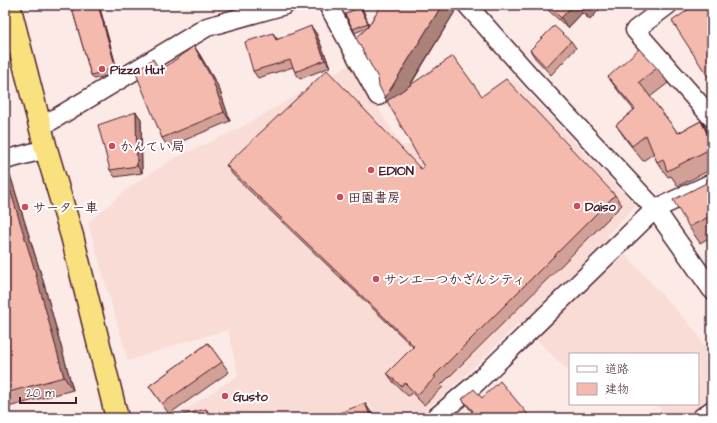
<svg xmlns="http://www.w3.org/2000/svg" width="717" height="423" viewBox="0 0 717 423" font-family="'Architects Daughter','Klee One',sans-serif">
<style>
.built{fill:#fadcd6}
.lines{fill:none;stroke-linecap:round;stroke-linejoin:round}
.minor-casing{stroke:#4a1f2b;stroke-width:21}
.highway-casing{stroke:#4a1f2b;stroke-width:25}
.minor{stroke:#fff;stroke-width:18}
.highway{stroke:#fae180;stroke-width:22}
.wall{fill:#d2a096;stroke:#4a1f2b}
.shaded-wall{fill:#ab827a;stroke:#4a1f2b}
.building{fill:#f4baae;stroke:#4a1f2b}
.poi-dot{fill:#d1495b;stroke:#fff;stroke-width:1.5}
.labels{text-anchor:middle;stroke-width:4;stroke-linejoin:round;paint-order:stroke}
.poi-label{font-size:13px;font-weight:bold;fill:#4a1f2b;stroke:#fff;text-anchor:start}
</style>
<rect width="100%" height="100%" fill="#fceae7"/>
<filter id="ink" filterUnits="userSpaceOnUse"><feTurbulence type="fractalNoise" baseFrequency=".025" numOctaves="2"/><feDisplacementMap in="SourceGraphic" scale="8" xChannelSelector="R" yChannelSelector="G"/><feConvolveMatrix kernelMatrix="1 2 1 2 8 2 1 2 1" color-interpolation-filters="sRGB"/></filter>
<g filter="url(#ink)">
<!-- built -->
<path class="built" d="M351,64L401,145H418L514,79L636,206L607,235L694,329L712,359V400L686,418H668L656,404H698V354H570V373L519,323L455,385L416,418H379L366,400L326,418H173L238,375L228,330L184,342L128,361L88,223L131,186L173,159L238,129Z"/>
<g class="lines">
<defs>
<path id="minor" d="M328,5L378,96
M467,5L531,77L655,209L712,290
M668,5L635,30L712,118
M41,127L207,27L285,5
M5,160L46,149
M435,418L474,385L655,209L712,183
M701,418L712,410"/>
<path id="highway" d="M9,5L46,149L72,236L117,418"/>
</defs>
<!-- minor casing -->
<use href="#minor" class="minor-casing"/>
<!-- highway casing -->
<use href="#highway" class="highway-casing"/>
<!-- minor -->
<use href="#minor" class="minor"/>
<!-- highway -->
<use href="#highway" class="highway"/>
</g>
<!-- wall -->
<path class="wall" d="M71,5H99L117,69L106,76L94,79L91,75Z
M381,5H457V8L410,86L482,96L615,195L622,205L441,385L443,387L424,405L412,393L408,396L394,383L387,373L413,347L233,175L226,165L421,169L424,167L366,28L355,33L353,29L363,10L369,25Z
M545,5H603L590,20L582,13L568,28L549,11Z
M316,33L330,67L300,79L295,72L293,67L258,78L253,71L278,39Z
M571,41L576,48L551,75L535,58L530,50Z
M194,46L200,55L219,88L230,121L168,147L162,138Z
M657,68L668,83L650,97L678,133L701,121L712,137V169L678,186L671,176L668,177L657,162L654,153L643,161L627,141L616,125L634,110L619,92L608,77Z
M136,112L141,119L142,173L115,177L110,170Z
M5,169L11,178L44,284L73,390L8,407L5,403Z
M712,180V236L700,243L689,227Z
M208,343L229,372L169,414L149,386Z
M482,398L472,412L462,399Z"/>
<!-- shaded-wall -->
<path class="shaded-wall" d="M98,5H99L117,69L115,65Z
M442,5H457V8L394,111L385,98Z
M573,5H577L582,13L568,28L561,18Z
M588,5H603L590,20L583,11Z
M360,7L363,10L370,27Z
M311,26L316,33L330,67L325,60Z
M273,33L278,40H276Z
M194,46L200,55L219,88L230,121L224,112Z
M136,112L141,119L142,173L137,166Z
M701,121L712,137V144Z
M5,169L11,178L44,284L73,390L64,377L5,173Z
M365,403L371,412L374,418H371Z
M206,409L213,418H209Z"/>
<!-- building -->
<path class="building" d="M71,5H98L115,65L103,72L91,75Z
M381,5H442L385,98L379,86L378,78L356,38L368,27Z
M547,5H573L561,18Z
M577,5H588L583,11Z
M695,5H712V83L672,21Z
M360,7L368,23L353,29L345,14Z
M311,26L325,60L295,72L290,60L253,71L245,42L273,33L276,40Z
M554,26L571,41L546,67L530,50Z
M194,46L212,79L224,112L162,138L135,71L153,59L160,71Z
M639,49L657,68L639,82L678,133L701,121L712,144V148L667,171L663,159L657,162L646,135L632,146L616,125L635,109L608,77Z
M453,56L482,96L506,79L615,195L434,376L436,377L417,395L405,383L401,386L387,373L414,346L226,165L327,70L421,169L424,167L387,101Z
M136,112L137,166L110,170L98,125Z
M5,173L35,271L64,377L5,393Z
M712,180V215L689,227L673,200Z
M208,343L222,362L162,404L149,386Z
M500,381L531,418H466L473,411L462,399L474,389L482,398Z
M365,403L371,418H325L329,416V417Z
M206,409L209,418H171Z
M322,415L324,418H317Z
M73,416V418H61Z"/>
</g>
<!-- markers -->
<g class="poi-dot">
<circle cx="102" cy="69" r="4"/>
<circle cx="112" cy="146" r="4"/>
<circle cx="371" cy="170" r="4"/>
<circle cx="340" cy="197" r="4"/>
<circle cx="577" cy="206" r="4"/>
<circle cx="25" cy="207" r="4"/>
<circle cx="376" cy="279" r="4"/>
<circle cx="225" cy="396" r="4"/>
</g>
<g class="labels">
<!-- poi labels -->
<g class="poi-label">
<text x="110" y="74">Pizza Hut</text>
<text x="120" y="151">かんてい局</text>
<text x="379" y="175">EDION</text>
<text x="348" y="202">田園書房</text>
<text x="585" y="211">Daiso</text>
<text x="33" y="212">サーター車</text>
<text x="384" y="284">サンエーつかざんシティ</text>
<text x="233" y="401">Gusto</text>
</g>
</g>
<!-- margin -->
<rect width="717" height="423" fill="none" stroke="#fff" stroke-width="20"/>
<rect x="10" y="10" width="697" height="403" fill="none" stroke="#4a1f2b" stroke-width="1.5" filter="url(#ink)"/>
<!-- legend -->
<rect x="569" y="353" width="130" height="52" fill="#ffffff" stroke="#b7a5aa"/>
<rect x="577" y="366" width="20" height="6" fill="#ffffff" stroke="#b7a5aa"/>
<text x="605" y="373" font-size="12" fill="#4a1f2b">道路</text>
<rect x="577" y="383" width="20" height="12" fill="#f4baae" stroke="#b7a5aa"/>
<text x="605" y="393" font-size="12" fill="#4a1f2b">建物</text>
<!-- scale -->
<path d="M20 397v6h56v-6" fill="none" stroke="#4a1f2b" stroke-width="2"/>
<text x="26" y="397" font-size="12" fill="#4a1f2b" stroke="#ffffff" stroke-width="3" paint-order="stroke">20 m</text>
</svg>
